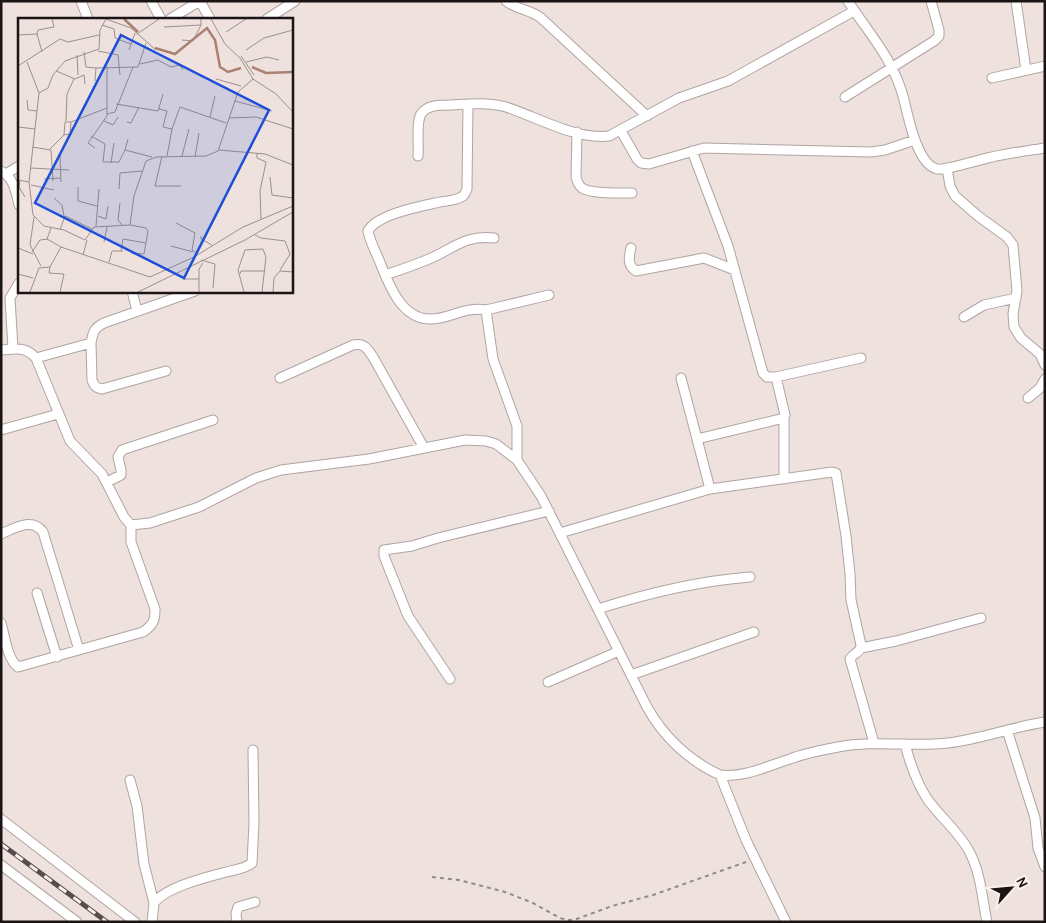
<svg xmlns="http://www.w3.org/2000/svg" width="1046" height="923" viewBox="0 0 1046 923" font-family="Karla,sans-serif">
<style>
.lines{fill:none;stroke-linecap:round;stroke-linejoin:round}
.street-casing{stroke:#b0a4a0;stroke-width:11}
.path{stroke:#938986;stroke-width:2;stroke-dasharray:4 4;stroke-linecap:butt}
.street{stroke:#fff;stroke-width:9}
.rail-casing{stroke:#564e4d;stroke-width:5}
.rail{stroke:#fdf0eb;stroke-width:3;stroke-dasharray:9;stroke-linecap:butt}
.inset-river{fill:none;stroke:#aa8072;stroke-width:2.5}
.inset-road{fill:none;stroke:#9a908d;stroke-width:1}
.view{fill:#1d4ed8;fill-opacity:0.15;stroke:#1d4ed8;stroke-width:2.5}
.inset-edge{fill:none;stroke:#1a1514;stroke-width:2.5}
</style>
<rect width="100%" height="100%" fill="#efe2de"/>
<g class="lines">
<defs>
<path id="street" d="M81,1L88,19
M151,1L161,19
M200,1L210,19
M506,1C517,10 530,9 541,18L647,116
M848,1C869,34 892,57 903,96C908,114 916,164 937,169C945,171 981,159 992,157C1009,153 1027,151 1045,148
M1016,1L1026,70
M170,19L200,1
M267,19L295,1
M992,78L1045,66
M845,97L934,41L939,36V30L931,1
M468,104L467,189C466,192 465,194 463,196C458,200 447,201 440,202C422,206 377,214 368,231C370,241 375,251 379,260C388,282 400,318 429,319C449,320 463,306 486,310
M621,131L637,159L641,163L649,164L704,148L871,152L885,150L915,140
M577,132L576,177C577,181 578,185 582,188C591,194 620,193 632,193
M692,151L728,246L763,373L767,377H776L861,358
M418,156C419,146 416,122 421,114C427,105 439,105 449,105C467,104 488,102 506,107C537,117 576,140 609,136L679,98L728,81L854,11
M947,168L950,186L955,196L978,216L1007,237L1013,245L1017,291L1013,314L1014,327L1021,338L1040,354L1045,365
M1,171C14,178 16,192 19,205
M6,174L19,166
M631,248C629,256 627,266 636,271L704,258L735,270
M385,275C400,270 415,265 429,259C455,248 464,235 494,238
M132,291L137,311
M964,317L984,305L1016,298
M91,343L92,380C94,386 96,388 102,389L166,371
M13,349L10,298L19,283
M1,350C17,349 25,346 36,358L70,441L102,474L124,517L131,525L150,523L199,507L256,478L281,470L369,459L465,440L486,441L496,444L517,460L541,496L647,707C663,736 689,761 720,775C743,778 768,766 790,759C805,753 822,750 838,747C875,740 911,747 948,743C981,739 1012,727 1045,722
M36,358L91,343C93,332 94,328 104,323L195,291
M280,378L353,345C364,343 367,348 373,357L424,448
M681,378L697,439
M1028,398L1040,388L1045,379
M1,430L58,414
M517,460V426L493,359L486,310L549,295
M784,479V418
M107,482L121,475V470L118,457L122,450L213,420
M710,489L832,472L836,473L846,536L850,574L851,600L861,645C861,653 853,653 850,659L874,743
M560,533L710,489L697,439L784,418L785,415L776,377
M1,534C15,528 32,517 43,532L79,650
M37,593L57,657
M598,609C648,593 698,581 750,577
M1,623C5,636 7,659 18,667L143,632C153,625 155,621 155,609L131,542V525
M861,648L896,641L981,618
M631,675L754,632
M450,679L408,616L384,556V550L412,546L438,538L549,511
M548,682L619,651
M1007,730L1035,818L1038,848L1045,867
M905,744C910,763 917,784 928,800C941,818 959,832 969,851C981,873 982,898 987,922
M720,775L746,840L786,922
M130,780L137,806L144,864L154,903
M1,819L135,922
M1,865L77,922
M152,922L154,903C166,887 207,877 226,872C234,870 245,869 252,863L254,823L253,750
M237,922L236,914L238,907L255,902"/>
</defs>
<!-- street casing -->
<use href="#street" class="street-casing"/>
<!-- path -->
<path class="path" d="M432,877L459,880L505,892L533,903L560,918L567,920H574L612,906L653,895L746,862"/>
<!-- street -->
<use href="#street" class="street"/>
<defs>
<path id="rail" d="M1,844L107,922"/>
</defs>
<!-- rail casing -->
<use href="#rail" class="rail-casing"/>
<!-- rail -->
<use href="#rail" class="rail"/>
</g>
<!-- overview -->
<g transform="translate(18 18)">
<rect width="275" height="275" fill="#efe2de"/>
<path class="inset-river" d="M106,1L120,14M137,30L157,36L189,10L197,22L202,49L210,54L223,50M234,49L248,55L275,54"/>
<path class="inset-road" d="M193,1L207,26L222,40L235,61L258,76L275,94M84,7L96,11L97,20L113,26M146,9L183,7V1M208,14L228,1M19,16L20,12L36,9L34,1M119,16L141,1M0,17L19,16L24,34M164,22L175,23L183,7M111,32L117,15M228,32L246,20L275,12M80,33L100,37L102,57M66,34L68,49L78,50M59,37L60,57M223,38L236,57M9,44L21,75M228,44L249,39L261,42M122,46L140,42L153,49L162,47L165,52M0,48L42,21L50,24L81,17M38,53L57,61L66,57L67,66M198,61L223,68M77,63L78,50L120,49L128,25M9,82L10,92L19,93M217,83L254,93M98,86L140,93L145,76M141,91L149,93L145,109L154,111L149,138M89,96L97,94L115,49M192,99L197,78M211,100L238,99L275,111M48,103L49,76L56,61M86,103L95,107L100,99M109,104L113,105L121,89M0,109L17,111M154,111L162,89L208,105M46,117L47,104H53M73,118L87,126L85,144H101L107,132M110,121L107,132L134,139M14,129L33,132L35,163M77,130L70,125L89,98V48M32,131L46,117L52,116L53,104L89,90M201,132L247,136L275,147M239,135V140L248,144L242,173L243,201M42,137L43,164M144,138L137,168H163M164,138L171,111M177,139L181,115M93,145L96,125M13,150L51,152M252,159L254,177L275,180M26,161L43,160M0,162L11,164L21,75L30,70L35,57L47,43L81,31L82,12L88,1L113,10L138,32M2,162L1,169L7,179M11,164L15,197L26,208L46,212L67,222L76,209L112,207L116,178L128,143L138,139L188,138L200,133L220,74L235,61M13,167L36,172M60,169V183L79,188M101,171L102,155L124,153M36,180L44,187L46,198M102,185L100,202L104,207M80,198L88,201L90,188M16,199L12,227L23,248M158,205L177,215L174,232L180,236M112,207L128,210L130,213L126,236L113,235M78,208L81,171M33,210L29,221L43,229M42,212L47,198L74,211M237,217L243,220L267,223L272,236L262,252M183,218V221L194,227M86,224L89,209M153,228L175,234M0,230L15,236M103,233L105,221L128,225M14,234L22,222L30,221M65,237L69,222M183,242L197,246L195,270M91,244L94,233H105M32,249L31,255L46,256L42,274M0,256L15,260M222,256L223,253H246M165,261H181M12,274L21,250L32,249L43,229L132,259L176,239L225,209L275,188M120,274L227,222L275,194M181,274V251L185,245M226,274L220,252L227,232L245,231L248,239L244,274M255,274L256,260L262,253L275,254"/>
<path class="view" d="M103,17L251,92L166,260L17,185Z"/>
<rect width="275" height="275" class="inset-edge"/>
</g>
<!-- border -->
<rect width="1046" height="923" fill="none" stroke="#1a1514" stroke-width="5"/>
<!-- north arrow -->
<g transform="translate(1011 888) rotate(63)" stroke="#fdf0eb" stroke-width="4" paint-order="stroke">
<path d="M0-4L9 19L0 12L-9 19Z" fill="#1a1514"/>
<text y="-8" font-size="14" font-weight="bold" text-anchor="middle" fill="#1a1514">N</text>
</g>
</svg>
